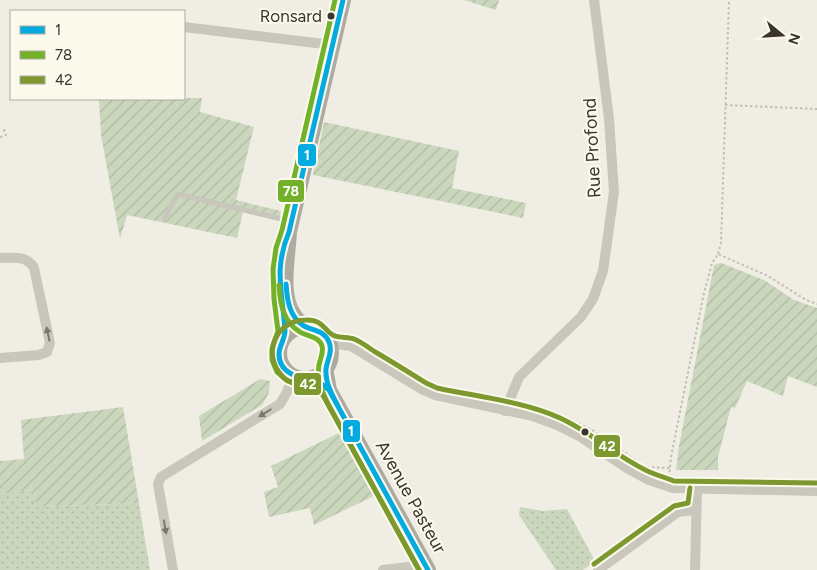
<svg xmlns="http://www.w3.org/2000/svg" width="817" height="570" viewBox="0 0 817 570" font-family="Figtree,sans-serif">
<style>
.grass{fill:url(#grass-dots)}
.garden{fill:url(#garden-furrows)}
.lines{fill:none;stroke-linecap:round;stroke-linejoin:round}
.path{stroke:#c2beb4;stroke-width:2;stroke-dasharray:2.5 2.5;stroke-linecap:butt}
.service{stroke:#c9c6bc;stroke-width:5}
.minor{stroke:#c9c6bc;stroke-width:10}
.primary{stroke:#aeaaa1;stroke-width:16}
.bus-1-casing{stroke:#fbf9ec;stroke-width:9}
.bus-2-casing{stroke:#fbf9ec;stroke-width:9}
.bus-3-casing{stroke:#fbf9ec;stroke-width:9}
.bus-1{stroke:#03abe1;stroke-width:5}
.bus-2{stroke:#73b12a;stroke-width:5}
.bus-3{stroke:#7c982e;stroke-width:5}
.oneway{fill:#7b766c}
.bus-dot{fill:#3b342a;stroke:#fbf9ec;stroke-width:2}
.labels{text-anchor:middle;stroke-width:4;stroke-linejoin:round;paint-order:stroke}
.bus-label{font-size:17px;fill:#3b342a;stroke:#fbf9ec;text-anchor:end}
.street-label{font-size:18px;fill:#3b342a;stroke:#fbf9ec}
.line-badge{stroke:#fbf9ec;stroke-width:2}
.badge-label{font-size:14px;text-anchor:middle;font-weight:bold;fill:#fff}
</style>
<defs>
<pattern id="grass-dots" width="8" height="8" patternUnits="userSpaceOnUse" patternTransform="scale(1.25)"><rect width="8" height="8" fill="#cbd7bd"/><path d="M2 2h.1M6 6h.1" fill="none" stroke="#afb9a3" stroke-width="1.8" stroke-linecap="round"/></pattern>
<pattern id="garden-furrows" width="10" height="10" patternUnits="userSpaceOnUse" patternTransform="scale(1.25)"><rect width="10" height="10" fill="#cbd7bd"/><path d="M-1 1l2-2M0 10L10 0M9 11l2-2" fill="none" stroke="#afb9a3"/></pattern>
</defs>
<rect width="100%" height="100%" fill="#f0eee4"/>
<!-- grass -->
<path class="grass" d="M297,382H311L316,385L301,394L293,392L292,389Z
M34,490L36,507L139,503L150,570H0V494Z
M520,507L543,511L567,509L595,561L583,570H556L519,515Z"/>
<!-- garden -->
<path class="garden" d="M464,0H499L496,10Z
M184,98H202L200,112L254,127L236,200L281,211L279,221L243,212L237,238L127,215L120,239L101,135L99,99Z
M324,122L459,151L452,188L526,203L523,218L313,175Z
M721,263L764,280L794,300L817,308V387L788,376L783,396L747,381L735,408L731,407L718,457V470H676L679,446L714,265Z
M260,379L270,381L269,393L262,405L202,441L199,416Z
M123,407L139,503L36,507L34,490L0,494V461L24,459L21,420Z
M341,432L376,495L314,525L310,508L269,517L264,492L278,487L271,466Z"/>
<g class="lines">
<!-- path -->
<path class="path" d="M725,105L817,109
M0,137L6,135L3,127
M718,254L721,243L729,0
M565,417L592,430L635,460
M647,467L670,468
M669,477L671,457L704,293L712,263L718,254L768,276L806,300L817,304"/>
<!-- service -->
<path class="service" d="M164,219L178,194L290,221"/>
<!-- minor -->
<path class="minor" d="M184,27L332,45
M0,258C13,258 27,255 34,268L50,343L47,352L39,355L0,358
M329,343L351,346L423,390L435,395L533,416L557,425L581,437L627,468L649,480L673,488L817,491
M505,411L519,377L581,317L593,299L603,271L614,192L609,119L594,0
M173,570L158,484L161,477L280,404L287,392L293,376
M383,570L425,565
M598,570L678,512L695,510
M695,570L697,489"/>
<!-- primary -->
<path class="primary" d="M305,327C301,323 297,320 294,315C279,295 288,256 289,232L343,0
M279 353a26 26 0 1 1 52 0a26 26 0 1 1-52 0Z
M325,368L329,390L428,570"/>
<defs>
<path id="bus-1" d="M343,0L289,232C273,270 283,294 285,331C285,339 279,346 279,354C279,372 298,380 313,377L329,390L428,570
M286,284C287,299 289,317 304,326C313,331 324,330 329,342C333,352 327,360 326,369C325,382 332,395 338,406"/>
<path id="bus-2" d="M335,0L282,230L276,248L273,269L274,299L278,331L272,349V360L277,372L286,380L297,385H311L323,395L419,570
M279,285C280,303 283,322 300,332C308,337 319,336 322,346C324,353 320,359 319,365C316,381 324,396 331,410"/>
<path id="bus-3" d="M594,564L674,506L688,503L690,488
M419,570L323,395C320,392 315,387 311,385C303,381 293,387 283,377C261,355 275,320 306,320C324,319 325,333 335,336C341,338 348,337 354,339C362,342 370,349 377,353C394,363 410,373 426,383L437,388C478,397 522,401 560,418C593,433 619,459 652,473C659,476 667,478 674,481L817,483"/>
</defs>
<!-- bus-1 casing -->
<use href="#bus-1" class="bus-1-casing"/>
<!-- bus-2 casing -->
<use href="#bus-2" class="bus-2-casing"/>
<!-- bus-3 casing -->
<use href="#bus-3" class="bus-3-casing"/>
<!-- bus-1 -->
<use href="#bus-1" class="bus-1"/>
<!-- bus-2 -->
<use href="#bus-2" class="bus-2"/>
<!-- bus-3 -->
<use href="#bus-3" class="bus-3"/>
</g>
<!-- one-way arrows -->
<defs><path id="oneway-solid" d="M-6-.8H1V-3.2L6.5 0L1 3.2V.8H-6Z" transform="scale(1.25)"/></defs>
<g class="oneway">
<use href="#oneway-solid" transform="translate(48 334) rotate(-102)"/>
<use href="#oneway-solid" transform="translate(265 413) rotate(148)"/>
<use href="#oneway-solid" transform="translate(165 527) rotate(80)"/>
</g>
<!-- markers -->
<g class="bus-dot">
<circle cx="331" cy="16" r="4.5"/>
<circle cx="585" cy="432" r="4.5"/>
</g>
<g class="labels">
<!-- bus labels -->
<g class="bus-label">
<text x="322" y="22">Ronsard</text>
</g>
<!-- street labels -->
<g class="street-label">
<text transform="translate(592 148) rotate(-93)" y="6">Rue Profond</text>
<text transform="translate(411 497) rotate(61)" y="6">Avenue Pasteur</text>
</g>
</g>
<g class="line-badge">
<rect x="297" y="143" width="20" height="24" rx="5" fill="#03abe1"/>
<rect x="277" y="179" width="28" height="24" rx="5" fill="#73b12a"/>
<rect x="293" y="372" width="29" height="24" rx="5" fill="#7c982e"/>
<rect x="342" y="419" width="19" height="24" rx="5" fill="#03abe1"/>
<rect x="593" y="434" width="28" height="24" rx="5" fill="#7c982e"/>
</g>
<g class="badge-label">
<text x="307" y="160">1</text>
<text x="291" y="196">78</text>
<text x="308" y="389">42</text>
<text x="351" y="436">1</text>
<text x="607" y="451">42</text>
</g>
<!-- legend -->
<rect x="10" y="10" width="175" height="90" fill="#fbf9ec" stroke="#aeaa9e"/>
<rect x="20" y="26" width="25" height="8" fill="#03abe1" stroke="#aeaa9e"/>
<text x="55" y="35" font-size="15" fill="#3b342a">1</text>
<rect x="20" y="51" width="25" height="8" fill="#73b12a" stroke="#aeaa9e"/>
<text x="55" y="60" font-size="15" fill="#3b342a">78</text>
<rect x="20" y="76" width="25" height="8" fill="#7c982e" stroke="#aeaa9e"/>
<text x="55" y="85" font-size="15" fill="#3b342a">42</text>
<!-- north arrow -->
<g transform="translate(782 35) rotate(108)" stroke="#fbf9ec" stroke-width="4" paint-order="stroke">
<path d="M0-4L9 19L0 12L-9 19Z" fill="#3b342a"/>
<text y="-8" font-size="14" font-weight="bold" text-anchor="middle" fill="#3b342a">N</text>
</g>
</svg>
